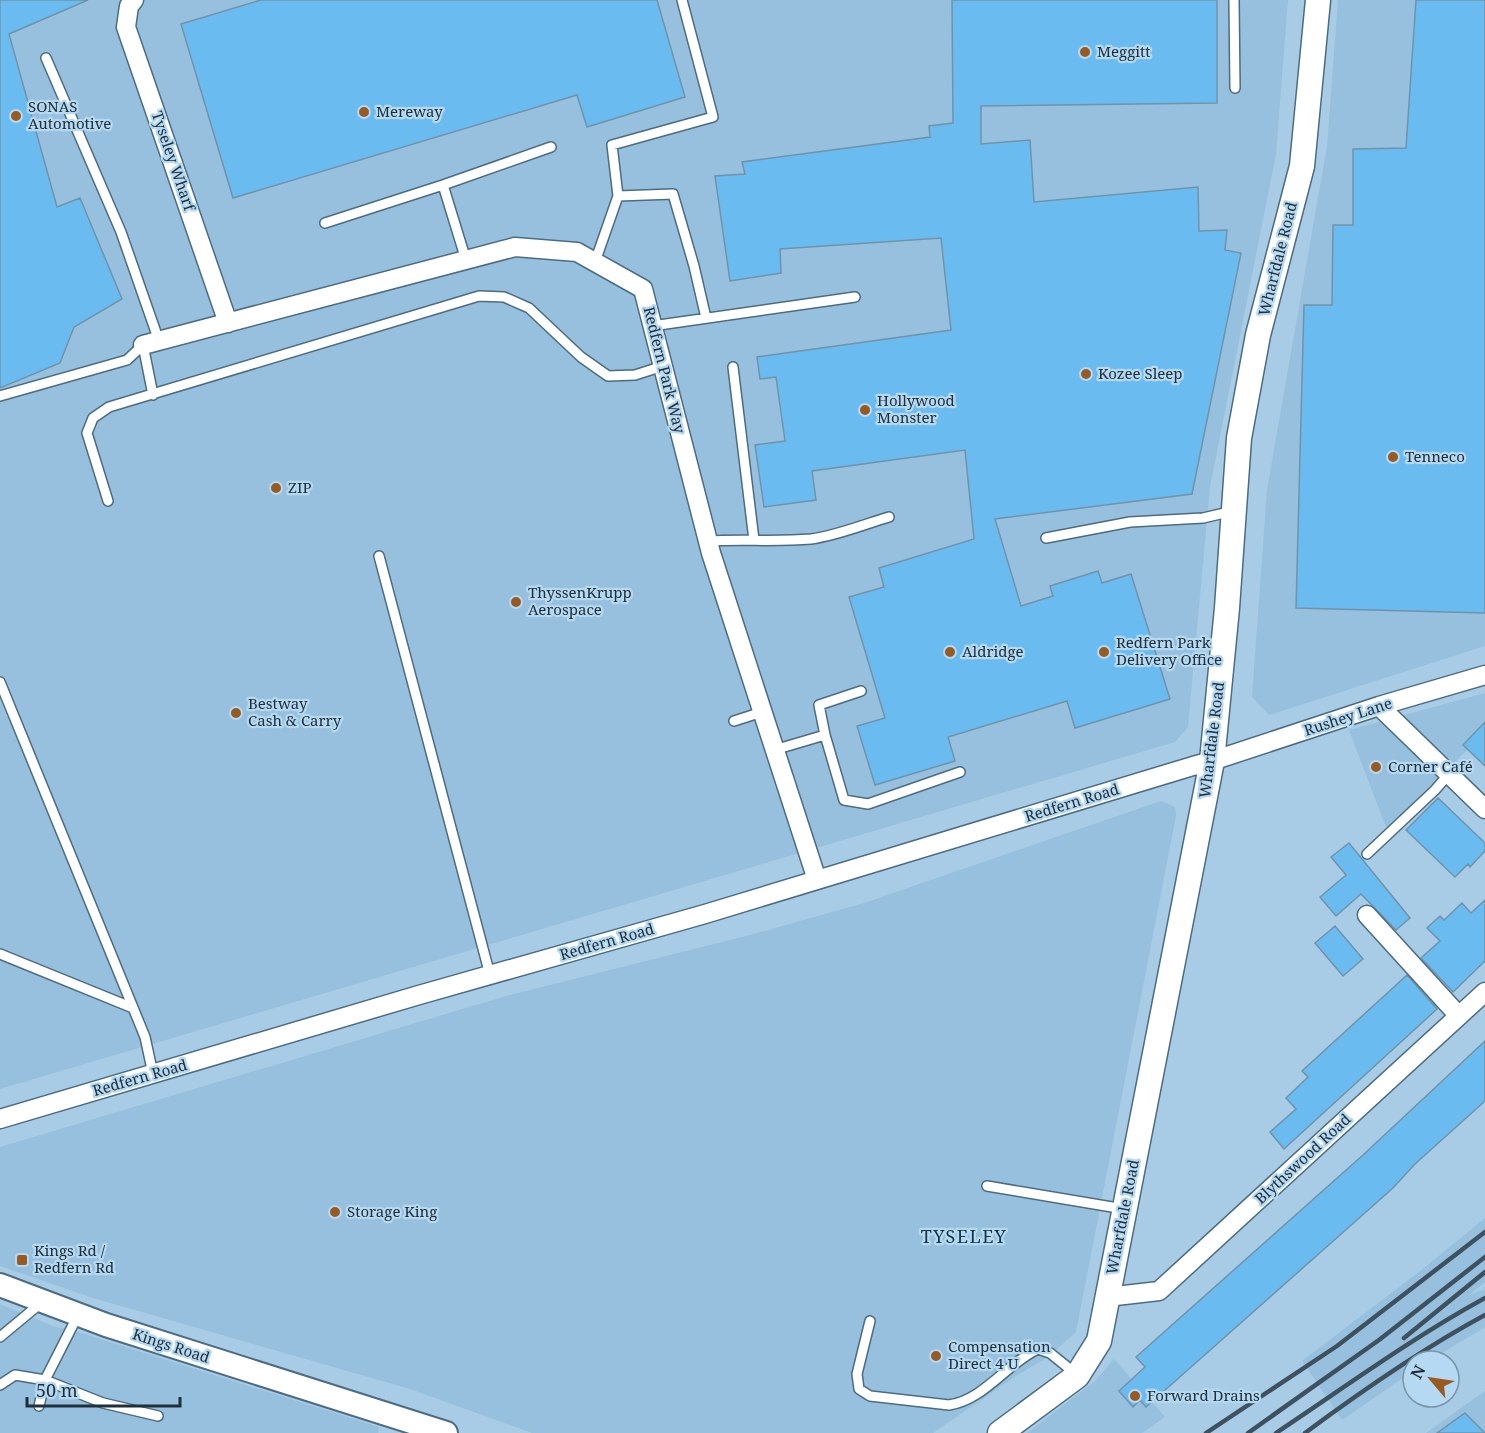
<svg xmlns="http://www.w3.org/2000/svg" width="1485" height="1433" viewBox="0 0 1485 1433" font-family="'Noto Serif',serif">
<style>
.built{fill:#96c0dd}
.building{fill:#6abcf0;stroke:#7193aa;stroke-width:1.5}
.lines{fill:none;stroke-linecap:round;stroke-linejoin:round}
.service-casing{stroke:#4b6c82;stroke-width:12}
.minor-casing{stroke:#4b6c82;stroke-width:21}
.tertiary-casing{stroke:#4b6c82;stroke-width:26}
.secondary-casing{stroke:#4b6c82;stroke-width:27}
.service{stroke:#fff;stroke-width:9}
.minor{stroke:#fff;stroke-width:18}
.tertiary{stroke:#fff;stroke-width:22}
.secondary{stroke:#fff;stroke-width:24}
.rail{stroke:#3e515e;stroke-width:4.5}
.poi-dot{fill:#995a22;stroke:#b5d9f2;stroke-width:2}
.labels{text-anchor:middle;stroke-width:4.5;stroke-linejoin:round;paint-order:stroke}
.poi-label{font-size:15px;fill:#212f39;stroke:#b5d9f2;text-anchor:start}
.street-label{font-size:15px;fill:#212f39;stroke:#b5d9f2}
.quarter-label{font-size:18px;letter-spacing:1.5px;fill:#153548;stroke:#b5d9f2}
</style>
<rect width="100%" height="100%" fill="#a8cce5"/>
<!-- built -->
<path class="built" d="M0,0H1288L1276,154L1210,487L1188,727L1175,742L0,1089Z
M1338,0H1485V646L1269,715L1252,697L1267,490L1327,146Z
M1485,693V732L1387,830L1349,730Z
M1161,801L1175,807L1176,816L1076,1332L1048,1357L1016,1376L933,1433H532L410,1389L93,1298L0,1266V1147L506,996L750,935L864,903Z
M1485,1218V1282L1469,1295L1485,1289V1327L1429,1361H1413V1371L1342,1420L1302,1361L1424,1268Z
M0,1304L53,1326L75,1331L379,1427L378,1433H0Z
M1114,1359L1165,1417L1142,1433H1027L1095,1381Z
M1485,1391V1433H1426Z"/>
<!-- building -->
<path class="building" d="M0,0H88L9,34L57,207L80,198L122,299L74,327L60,363L0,388Z
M261,0H657L685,97L587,127L577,95L233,198L181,24Z
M952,0H1217V103L981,106V144L1030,140L1034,202L1198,187L1199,231L1227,230L1225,250L1241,253L1192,494L995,519L1021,606L1053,596L1050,586L1098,571L1102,583L1131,574L1170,699L1075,728L1067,701L948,737L955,761L875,785L857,726L885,718L849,597L884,587L879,568L974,539L965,450L812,471L816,500L764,507L755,445L785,441L776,377L760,379L757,357L951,330L941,238L780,249L781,273L730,281L715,176L745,174L742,162L930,137L929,126L953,123Z
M1416,0H1485V613L1296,608L1304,305H1332L1333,225H1353V149L1406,148Z
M1485,722V766L1463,745Z
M1438,798L1485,843V851L1470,867L1468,864L1455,877L1406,830Z
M1349,843L1410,918L1396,930L1361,894L1336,916L1320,897L1346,875L1331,857Z
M1485,900V961L1453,992L1421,958L1440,941L1427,928L1440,916L1444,920L1462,903L1471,913Z
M1335,926L1363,959L1343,976L1315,943Z
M1407,975L1437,1009L1284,1149L1270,1132L1296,1109L1286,1098L1308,1077L1302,1071Z
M1485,1041V1101L1415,1164L1393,1188L1146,1407L1140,1400L1133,1407L1119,1391L1145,1367L1136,1357L1363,1155Z
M1465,1413L1485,1433H1437Z"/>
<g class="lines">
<defs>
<path id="service" d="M1234,0L1235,88
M46,58L121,232L159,341
M443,185L551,147
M618,196L673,194L694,266L706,318
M325,223L443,185L466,260
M595,262L618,196L612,145L713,117L682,0
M652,326L855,297
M143,345L153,395
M733,367L754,540
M0,396L127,360L143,345
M108,501L87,433L93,418L109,407L479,296L504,297L529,308L581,357L608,376L635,375L663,366
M1046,538L1130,522L1203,518L1233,511
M708,541C742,539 777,542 811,539C836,536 865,524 889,517
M379,556L490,975
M0,682L145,1037L153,1074
M734,721L762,712
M825,735L819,705L861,691
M774,750L825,735L844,800L868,804L960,772
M1367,854L1435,790L1449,774
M0,954L133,1008
M987,1186L1124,1209
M870,1321L857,1374L859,1389L870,1396L949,1405C984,1400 1007,1363 1038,1349L1050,1353L1076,1374
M0,1337L41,1303
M0,1385L15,1375L45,1380L103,1403L158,1416
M39,1406L45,1380L78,1315"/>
<path id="minor" d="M134,0L129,6L126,27L228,323
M143,345L515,247L577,252L643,289L711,553L817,880
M1379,706L1485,809
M1367,915L1459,1016
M0,1119L419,995L705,914L1193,766L1212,761L1379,706L1485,675
M1107,1297L1159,1291L1485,992"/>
<path id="tertiary" d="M0,1285L106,1325L446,1433"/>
<path id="secondary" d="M1000,1433L1077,1376L1099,1341L1212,761L1227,608L1239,438L1258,335L1302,166L1318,0"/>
</defs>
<!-- service casing -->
<use href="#service" class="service-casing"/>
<!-- minor casing -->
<use href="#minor" class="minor-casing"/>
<!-- tertiary casing -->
<use href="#tertiary" class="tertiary-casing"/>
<!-- secondary casing -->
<use href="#secondary" class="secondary-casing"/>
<!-- service -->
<use href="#service" class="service"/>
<!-- minor -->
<use href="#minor" class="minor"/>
<!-- tertiary -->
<use href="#tertiary" class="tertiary"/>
<!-- secondary -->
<use href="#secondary" class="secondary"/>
<!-- rail -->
<path class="rail" d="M1404,1338L1485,1272
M1206,1433L1337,1346L1485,1232
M1248,1433L1379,1340L1485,1257
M1276,1433C1345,1387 1412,1338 1485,1298
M1305,1433C1363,1390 1422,1349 1485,1315"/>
</g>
<!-- markers -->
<g class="poi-dot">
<circle cx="1085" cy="52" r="6"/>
<circle cx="364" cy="112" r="6"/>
<circle cx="16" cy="116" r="6"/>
<circle cx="1086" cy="374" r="6"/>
<circle cx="865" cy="410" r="6"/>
<circle cx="1393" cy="457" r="6"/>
<circle cx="276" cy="488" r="6"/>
<circle cx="516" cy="602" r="6"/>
<circle cx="950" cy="652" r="6"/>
<circle cx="1104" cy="652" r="6"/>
<circle cx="236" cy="713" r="6"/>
<circle cx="1376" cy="767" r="6"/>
<circle cx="335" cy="1212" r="6"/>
<rect x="16" y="1254" width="12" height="12" rx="3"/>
<circle cx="936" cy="1356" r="6"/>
<circle cx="1135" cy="1396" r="6"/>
</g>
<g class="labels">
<!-- poi labels -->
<g class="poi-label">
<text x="1097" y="57">Meggitt</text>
<text x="28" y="112">SONAS<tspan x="28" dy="17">Automotive</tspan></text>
<text x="376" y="117">Mereway</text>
<text x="1098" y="379">Kozee Sleep</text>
<text x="877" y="406">Hollywood<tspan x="877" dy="17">Monster</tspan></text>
<text x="1405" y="462">Tenneco</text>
<text x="288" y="493">ZIP</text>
<text x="528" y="598">ThyssenKrupp<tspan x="528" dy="17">Aerospace</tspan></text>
<text x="1116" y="648">Redfern Park<tspan x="1116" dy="17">Delivery Office</tspan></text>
<text x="962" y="657">Aldridge</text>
<text x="248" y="709">Bestway<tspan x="248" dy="17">Cash &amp; Carry</tspan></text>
<text x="1388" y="772">Corner Café</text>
<text x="347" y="1217">Storage King</text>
<text x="34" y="1256">Kings Rd /<tspan x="34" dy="17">Redfern Rd</tspan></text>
<text x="948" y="1352">Compensation<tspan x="948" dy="17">Direct 4 U</tspan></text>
<text x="1147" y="1401">Forward Drains</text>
</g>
<!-- street labels -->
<g class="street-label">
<text transform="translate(173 161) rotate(71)" y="5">Tyseley Wharf</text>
<text transform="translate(1278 259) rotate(-76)" y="5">Wharfdale Road</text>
<text transform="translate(664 370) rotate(76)" y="5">Redfern Park Way</text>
<text transform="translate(1348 717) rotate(-18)" y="5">Rushey Lane</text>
<text transform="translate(1212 740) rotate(-83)" y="5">Wharfdale Road</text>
<text transform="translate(1072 803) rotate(-17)" y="5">Redfern Road</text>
<text transform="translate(607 942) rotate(-16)" y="5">Redfern Road</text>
<text transform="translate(140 1078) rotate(-16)" y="5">Redfern Road</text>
<text transform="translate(1303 1159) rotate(-43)" y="5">Blythswood Road</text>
<text transform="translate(1123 1217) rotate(-79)" y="5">Wharfdale Road</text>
<text transform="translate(171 1346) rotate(18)" y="5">Kings Road</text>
</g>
<!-- quarter labels -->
<g class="quarter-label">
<text x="964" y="1243">TYSELEY</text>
</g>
</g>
<!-- north arrow -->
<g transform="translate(1431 1379) rotate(299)"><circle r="28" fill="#b5d9f2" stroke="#7a95a8" stroke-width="1.5"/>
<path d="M0-4.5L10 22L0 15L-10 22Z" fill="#995a22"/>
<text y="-9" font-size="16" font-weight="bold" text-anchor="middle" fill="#212f39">N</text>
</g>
<!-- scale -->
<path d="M27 1397v9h153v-9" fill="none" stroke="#212f39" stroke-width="3"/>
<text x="36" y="1397" font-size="18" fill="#212f39" stroke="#b5d9f2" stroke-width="4.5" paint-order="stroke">50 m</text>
</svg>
